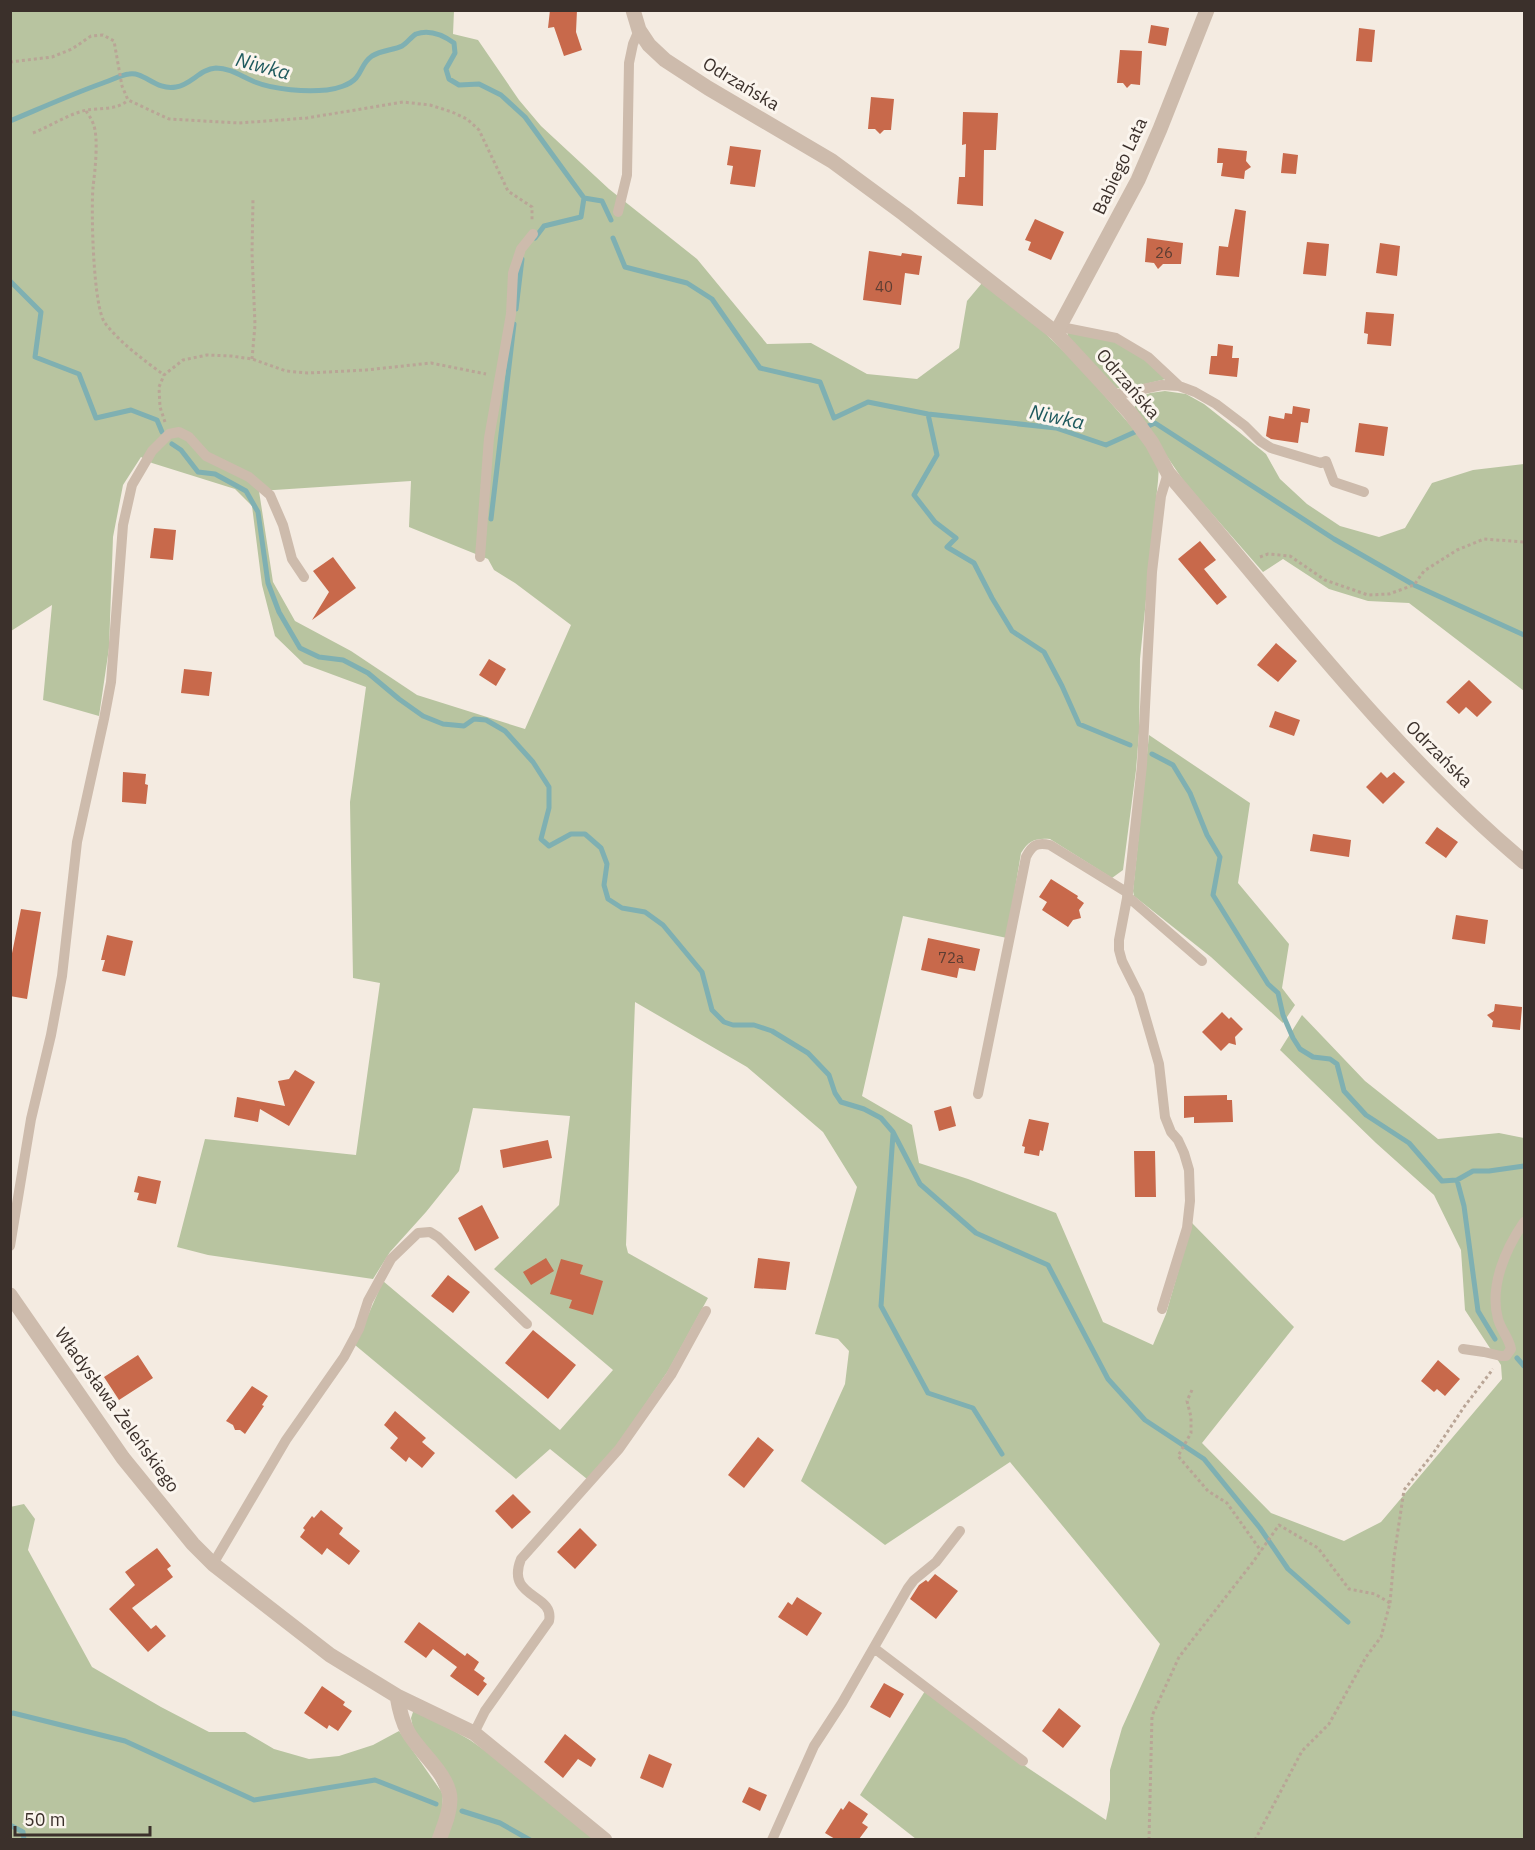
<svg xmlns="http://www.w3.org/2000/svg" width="1535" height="1850" viewBox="0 0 1535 1850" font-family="'IBM Plex Sans',sans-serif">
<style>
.green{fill:#b8c4a0;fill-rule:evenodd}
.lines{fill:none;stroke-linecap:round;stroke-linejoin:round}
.stream{stroke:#7fb0b2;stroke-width:5}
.building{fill:#c8694b}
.path{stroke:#b9a596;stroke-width:3;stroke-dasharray:3 3;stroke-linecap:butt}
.service{stroke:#cdbbac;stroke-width:10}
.minor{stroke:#cdbbac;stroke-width:15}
.labels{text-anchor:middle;stroke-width:6;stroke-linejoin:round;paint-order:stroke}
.number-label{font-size:15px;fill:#5e3e33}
.street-label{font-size:18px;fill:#3b302b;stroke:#fbf5ee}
.water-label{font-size:20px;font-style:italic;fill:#1f5a5e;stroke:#fbf5ee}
</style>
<rect width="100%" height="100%" fill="#f4ebe1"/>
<!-- green -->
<path class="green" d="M11,11H454L453,34L478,40L519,100L541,126L609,189L697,259L767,344L811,343L867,374L917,379L959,348L967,301L982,283L1027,316L1075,362L1139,435L1159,465L1158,481L1140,659L1139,733L1136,770L1123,870L1112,878L1050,839C1036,838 1029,840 1021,853L1007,938L903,916L862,1096L912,1125L919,1163L968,1179L1056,1213L1103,1322L1153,1345L1166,1314L1192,1223L1294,1327L1202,1443L1271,1513L1344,1541L1381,1522L1502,1379L1501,1365L1465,1310L1461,1250L1434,1195L1376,1143L1280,1050L1302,1015L1365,1081L1438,1139L1499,1133L1524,1138V1839H916L860,1795L925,1691L1028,1768L1106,1820L1110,1800V1770L1122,1728L1160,1644L1010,1462L885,1545L801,1481L845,1384L849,1351L838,1339L815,1334L857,1187L823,1132L747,1067L635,1002L626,1245L628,1253L708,1298L668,1371L616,1447L587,1479L550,1449L516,1479L355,1345L383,1281L560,1430L613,1370L494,1269L559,1205L570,1116L473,1108L459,1171L426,1212L390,1252L373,1279L208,1255L177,1247L205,1139L356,1155L380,983L353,978L350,802L366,687L304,664L275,636L262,585L252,506L235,489L152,463L141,457L123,485L113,537L109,648L99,716L43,700L52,605L11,631ZM411,481L409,527L488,559L494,570L515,583L571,625L525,729L417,695L351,651L295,621L273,582L259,491Z
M1067,331L1115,341L1146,360L1166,379L1124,389L1115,388L1069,341Z
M1165,391L1186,394L1204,404L1228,423L1266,454L1280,479L1307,504L1340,526L1379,537L1405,528L1432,483L1473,470L1524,464V691L1409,603L1368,601L1329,589L1283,559L1263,572L1185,483L1134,408L1139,397L1150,393Z
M1149,735L1250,803L1238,883L1289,944L1282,988L1295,1005L1283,1023L1211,957L1134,896L1133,891Z
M24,1504L35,1519L28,1550L92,1667L161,1707L209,1732H245L274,1749L309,1759L339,1756L373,1745L399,1731L443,1794L442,1813L433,1839H11L10,1507Z
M419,1711L470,1740L526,1780L596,1839H443L453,1817L414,1733L411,1718L413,1712Z"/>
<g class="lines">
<!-- stream -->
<path class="stream" d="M10,121C41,108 72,94 103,83C112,80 121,75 129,74C144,71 156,91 176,87C191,85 200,69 216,68C231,68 242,77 255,82C275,90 306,92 327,90C336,89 350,85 356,78C363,70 362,63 372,56C382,50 394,50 402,46C407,43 411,37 416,34C430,29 443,35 454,43L455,53L446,69L449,79L459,85L479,84L501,95L525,117L584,198L602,201L611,220
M535,238L544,226L581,217L584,198
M613,238L625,267L687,283L712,299L760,368L820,382L834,418L868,402L928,414L1056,428L1106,445L1155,423L1334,539L1414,585L1524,635
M10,281L41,312L35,357L79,374L96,418L131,410L157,420L162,432
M516,309L522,259
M928,414L937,455L914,495L935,522L956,538L947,547L974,563L992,598L1012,631L1044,652L1062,686L1079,724L1130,745
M172,444L181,450L198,472L215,474L246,491L258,512L268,583L279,612L300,648L319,657L343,660L368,673L399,699L423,716L443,724L464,726L474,719L486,720L505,731L533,762L549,787V808L541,839L549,846L571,834H585L601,848L607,864L604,885L608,899L622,908L645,912L663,925L702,972L712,1010L724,1022L733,1025H754L772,1031L808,1053L829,1075L835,1093L841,1102L864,1109L881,1118L893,1132L920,1184L976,1233L1048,1265L1108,1379L1145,1420L1204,1459L1260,1528L1288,1569L1348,1622
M491,519L514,324
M1152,754L1173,765L1190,793L1207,835L1220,857L1213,895L1268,984L1278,993L1283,1015L1293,1038L1300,1049L1313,1057L1330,1059L1337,1064L1344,1091L1366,1115L1409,1143L1442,1181L1457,1180L1473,1171H1489L1524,1166
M893,1134L881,1306L928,1393L973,1408L1002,1454
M1457,1180L1464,1206L1478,1311L1495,1339
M1517,1358L1524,1366
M10,1714L13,1713L125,1741L254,1800L375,1780L436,1804
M462,1811L500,1823L530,1840
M10,1825L23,1832L24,1840"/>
</g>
<!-- building -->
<path class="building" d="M550,10H577L576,32L582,50L564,56L554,27L548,28Z
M1151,25L1169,28L1166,46L1148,43Z
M1359,28L1375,30L1372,62L1356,61Z
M1120,50L1142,51L1140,85L1131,84L1127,88L1123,83H1117Z
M871,97L894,99L891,130H884L880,134L875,129H868Z
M963,112L998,113L996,150H984L983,206L957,204L959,177H965L966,144L962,145Z
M730,146L761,150L755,187L730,184L733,166L727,165Z
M1218,148L1247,151L1246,161L1251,167L1245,171L1244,179L1221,176L1223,163H1217Z
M1283,153L1298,155L1296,174L1281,173Z
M1235,209L1246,211L1239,277L1216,275L1219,246L1228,247Z
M1035,219L1064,232L1051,260L1028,250L1031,242L1025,240Z
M1147,238L1183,243L1181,264H1163L1158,269L1154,263L1145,262Z
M1307,242L1329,244L1326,276L1303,274Z
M1380,243L1400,246L1397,276L1376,273Z
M869,251L901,256L902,253L922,256L919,275L905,273L901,305L863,300Z
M1366,312L1394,314L1391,346L1367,344L1368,334L1364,333Z
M1218,344L1233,346L1232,358H1239L1237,377L1209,374L1211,356H1217Z
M1293,406L1310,409L1308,423L1301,422L1298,443L1271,439L1266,436L1269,416L1284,419L1285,413L1292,414Z
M1359,423L1388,427L1384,456L1355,452Z
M154,528L176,530L173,560L150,558Z
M1200,541L1216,560L1204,569L1227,597L1217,605L1178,559Z
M333,557L356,588L312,620L329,592L313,571Z
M1276,643L1297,661L1278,682L1257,665Z
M489,659L506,669L496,686L479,675Z
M184,669L212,672L209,696L181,693Z
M1469,680L1492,702L1477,717L1466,707L1459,714L1446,702Z
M1275,711L1300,720L1294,736L1269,727Z
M123,772L146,774L145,784L148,785L146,804L122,802Z
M1381,772L1387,778L1394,772L1405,782L1383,804L1366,787Z
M1437,827L1458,842L1446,858L1425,843Z
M1313,834L1351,840L1349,857L1310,851Z
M1051,879L1078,896L1077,898L1084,903L1079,910L1081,918L1073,920L1068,927L1042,910L1047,902L1039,897Z
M21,909L41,912L27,999L10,996V963Z
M1456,915L1488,920L1485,944L1452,939Z
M107,935L133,941L125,976L102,971L105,960H101Z
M928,938L980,949L975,971L959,968L957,978L921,970Z
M1495,1004L1522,1007L1520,1030L1492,1027L1493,1021L1487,1015L1494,1011Z
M1222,1012L1229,1019L1231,1017L1243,1029L1235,1037L1236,1045L1229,1043L1221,1051L1202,1032Z
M295,1070L315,1082L289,1126L260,1109L258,1122L234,1117L237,1097L285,1106L278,1081L289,1079Z
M1227,1095V1100H1232L1233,1122L1194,1123V1117L1184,1118V1096Z
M951,1106L956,1126L939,1131L934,1111Z
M1029,1119L1049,1123L1043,1151L1040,1150L1039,1156L1024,1153L1025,1147L1022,1146Z
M548,1140L552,1158L503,1168L500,1150Z
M1134,1151H1155L1156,1197H1135Z
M138,1176L161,1181L156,1204L137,1200L139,1193L134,1192Z
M482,1205L499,1238L475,1251L458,1218Z
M546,1258L554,1271L531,1285L523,1272Z
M758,1258L790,1262L786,1290L754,1288Z
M561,1259L583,1265L580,1274L603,1281L593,1315L569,1308L572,1300L550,1294Z
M448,1275L470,1292L453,1313L431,1296Z
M533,1330L576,1365L548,1399L505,1363Z
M138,1355L153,1378L119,1400L104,1377Z
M1438,1360L1460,1379L1445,1396L1437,1389L1434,1392L1421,1381Z
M252,1386L268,1396L262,1405L264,1406L245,1434L240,1430H235L233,1425L226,1421Z
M395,1411L426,1438L422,1442L435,1453L422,1468L409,1457L406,1462L390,1448L398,1438L384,1425Z
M758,1437L774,1450L744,1488L728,1475Z
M513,1494L531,1512L512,1529L495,1511Z
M321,1510L343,1528L339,1534L360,1551L349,1565L327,1548L322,1555L300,1537L305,1530L303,1528L312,1516L314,1518Z
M580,1528L597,1545L575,1569L557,1552Z
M157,1548L171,1566L167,1569L173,1577L132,1608L151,1629L156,1625L166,1636L148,1652L109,1609L135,1585L125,1572Z
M935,1574L958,1591L936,1619L910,1599L919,1585L926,1580L928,1582Z
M797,1597L822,1613L807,1636L778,1617L788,1602L792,1605Z
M419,1622L465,1656L467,1653L479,1662L474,1670L485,1678L483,1681L487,1684L478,1696L450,1676L457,1667L433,1649L426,1658L404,1642Z
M884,1683L904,1694L890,1718L870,1707Z
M322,1686L345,1702L343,1705L352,1711L338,1731L329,1725L327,1729L304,1713Z
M1059,1708L1081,1726L1063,1748L1042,1731Z
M565,1734L596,1759L591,1767L578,1759L563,1778L544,1762Z
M649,1754L672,1764L663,1788L640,1778Z
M749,1787L767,1795L760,1811L742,1802Z
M849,1801L868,1814L862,1823L868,1827L859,1839H835L825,1833L841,1808L843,1810Z"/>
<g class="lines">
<!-- path -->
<path class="path" d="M10,62L52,57L72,49L91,36L103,35L114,41L122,86L128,100L169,119L239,123L307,118L403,102L430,105L452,112L467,119L479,130L508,191L532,207V221
M86,111C88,114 91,118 93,123C99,137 95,171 93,187C91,210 93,307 105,323C119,342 145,361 164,375
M33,133C51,126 68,114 87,110C100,108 118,110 128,100
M252,359L255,325L252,253L253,199
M165,422L160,407L159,387L164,375L183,360L207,355L231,356L252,359L286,371L308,373L366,370L431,363L486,374
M1260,557L1268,554L1290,556L1325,580L1368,595L1389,594L1414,585L1424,571L1457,550L1484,539L1524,542
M1192,1390L1187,1401L1191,1417V1433L1178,1456L1208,1491L1227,1503L1261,1551
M1390,1603L1394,1557L1404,1490L1432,1455L1464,1407L1493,1369
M1149,1840L1152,1716L1179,1657L1253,1562L1279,1525L1318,1548L1349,1589L1375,1594L1390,1603L1381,1637L1366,1657L1329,1724L1302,1751L1255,1840"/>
<!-- service -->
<path class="service" d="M618,212L627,175L629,63L633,44L639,30
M1061,327L1116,338L1148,357L1179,386L1195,392L1216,404L1245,426L1260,441L1271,448L1321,463L1326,461L1334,482L1364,492
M1115,395L1162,385L1179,386
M480,557L489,438L511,314L513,273L521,249L533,234
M1127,896L1202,961
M978,1094L1026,857C1032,845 1037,842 1050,845L1128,893
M10,1246L31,1119L51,1035L62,976L77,842L104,719L111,682L123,525L132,485L152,451L169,434L179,432L189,437L206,456L249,477L270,495L283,525L292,559L304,577
M1162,1309L1187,1228L1190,1201L1189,1170L1184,1153L1178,1140L1171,1132L1165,1117L1159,1064L1139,995L1122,961L1119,950V940L1128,893L1142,765L1152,572L1161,496L1168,473
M1463,1349L1484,1352L1501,1356H1506L1511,1349C1509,1338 1501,1330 1498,1319C1489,1286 1506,1248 1524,1222
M213,1564L286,1440L344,1357L359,1329L368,1301L391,1259L418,1233L430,1232L438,1237L527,1324
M874,1648L1023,1761
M474,1733L485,1711L549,1621C555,1593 505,1599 521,1559L619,1449L671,1375L706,1311
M772,1840L814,1746L842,1703L908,1588L914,1580L936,1562L960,1531"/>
<!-- minor -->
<path class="minor" d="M633,10L639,30L649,45L665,60L708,88L832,161L904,214L1056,333L1130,413L1152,443L1168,473C1282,606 1390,749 1524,862
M1056,333L1138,180L1160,129L1207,10
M10,1295L123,1458L193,1544L213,1564L330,1655L397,1696L474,1733L605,1840
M397,1696C399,1708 402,1721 408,1732C419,1752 449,1774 450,1799C450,1813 444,1826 439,1840"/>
</g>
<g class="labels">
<!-- number labels -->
<g class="number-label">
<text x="1164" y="258">26</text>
<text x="884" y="292">40</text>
<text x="951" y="963">72a</text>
</g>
<!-- street labels -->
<g class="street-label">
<text transform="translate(741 84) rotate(31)" y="6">Odrzańska</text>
<text transform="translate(1120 166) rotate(-65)" y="6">Babiego Lata</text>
<text transform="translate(1128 384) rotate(49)" y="6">Odrzańska</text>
<text transform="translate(1439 754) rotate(45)" y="6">Odrzańska</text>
<text transform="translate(117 1410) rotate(54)" y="6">Władysława Żeleńskiego</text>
</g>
<!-- water labels -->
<g class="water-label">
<text transform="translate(263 66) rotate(15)" y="7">Niwka</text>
<text transform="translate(1057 417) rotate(12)" y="7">Niwka</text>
</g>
</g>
<!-- border -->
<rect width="1535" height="1850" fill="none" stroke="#3b302b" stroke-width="24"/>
<!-- scale -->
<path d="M15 1826v9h135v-9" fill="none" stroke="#3b302b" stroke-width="3"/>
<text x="24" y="1826" font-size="18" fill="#3b302b" stroke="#fbf5ee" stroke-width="4.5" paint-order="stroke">50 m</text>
</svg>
